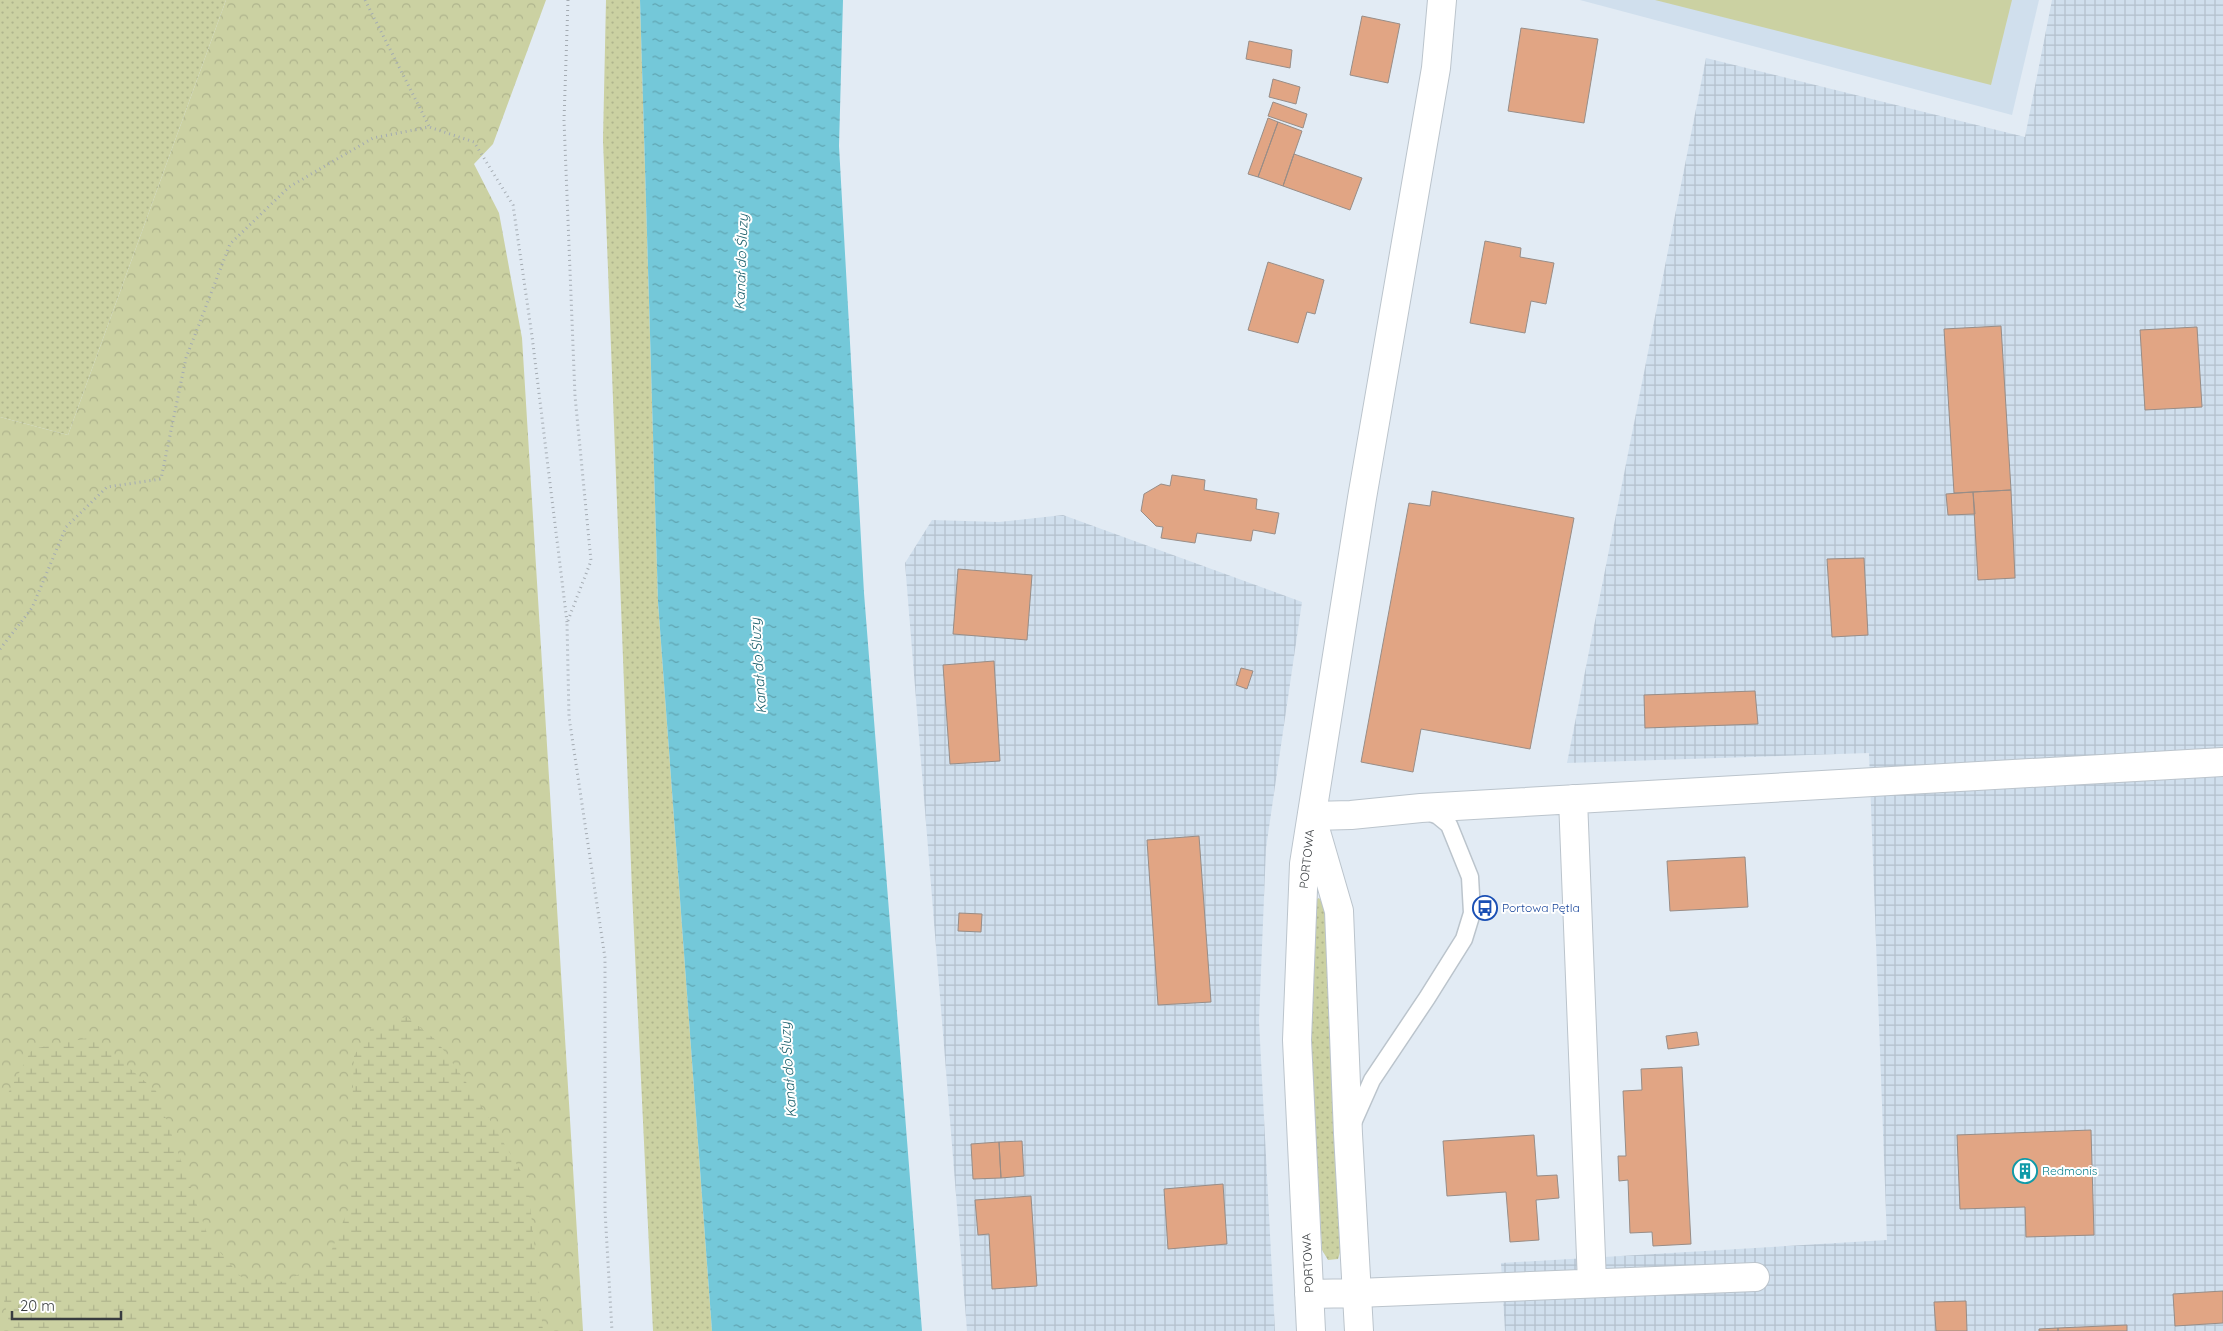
<svg xmlns="http://www.w3.org/2000/svg" width="2223" height="1331" viewBox="0 0 2223 1331" font-family="Quicksand,sans-serif">
<style>
.built{fill:#d0dfed}
.industrial{fill:url(#industrial-grid)}
.grass{fill:url(#grass-dots)}
.forest{fill:url(#forest-crowns)}
.wetland{fill:url(#wetland-marsh)}
.park{fill:#cbd1a2}
.water{fill:url(#water-ripples)}
.building{fill:#e1a584;stroke:#988d87}
.lines{fill:none;stroke-linecap:round;stroke-linejoin:round}
.lane-casing{stroke:#bbc4cc;stroke-width:19}
.street-casing{stroke:#bbc4cc;stroke-width:30}
.secondary-casing{stroke:#bbc4cc;stroke-width:30}
.path{stroke:#a4abb2;stroke-width:3;stroke-dasharray:1 4;stroke-linecap:butt}
.lane{stroke:#fff;stroke-width:16}
.street{stroke:#fff;stroke-width:28}
.secondary{stroke:#fff;stroke-width:28}
.labels{text-anchor:middle;stroke-width:4;stroke-linejoin:round;paint-order:stroke}
.street-label{font-size:12px;fill:#393d40;stroke:#fff}
.transit-label{font-size:12px;fill:#164399;stroke:#fff;text-anchor:start}
.culture-label{font-size:12px;fill:#0d838f;stroke:#fff;text-anchor:start}
.water-label{font-size:14px;font-style:italic;fill:#1b606c;stroke:#fff}
</style>
<defs>
<pattern id="industrial-grid" width="8" height="8" patternUnits="userSpaceOnUse" patternTransform="scale(1.25)"><rect width="8" height="8" fill="#d0dfed"/><path d="M0 4h8M4 0v8" fill="none" stroke="#b3c0cc"/></pattern>
<pattern id="grass-dots" width="8" height="8" patternUnits="userSpaceOnUse" patternTransform="scale(1.25)"><rect width="8" height="8" fill="#cbd1a2"/><path d="M2 2h.1M6 6h.1" fill="none" stroke="#afb48d" stroke-width="1.8" stroke-linecap="round"/></pattern>
<pattern id="forest-crowns" width="20" height="18" patternUnits="userSpaceOnUse" patternTransform="scale(1.25)"><rect width="20" height="18" fill="#cbd1a2"/><path d="M2 6a3 3 0 1 1 6 0M12 15a3 3 0 1 1 6 0" fill="none" stroke="#afb48d"/></pattern>
<pattern id="wetland-marsh" width="20" height="14" patternUnits="userSpaceOnUse" patternTransform="scale(1.25)"><rect width="20" height="14" fill="#cbd1a2"/><path d="M1 5h8M5 5V1M11 12h8M15 12V8" fill="none" stroke="#afb48d"/></pattern>
<pattern id="water-ripples" width="26" height="14" patternUnits="userSpaceOnUse" patternTransform="scale(1.25)"><rect width="26" height="14" fill="#74c8d9"/><path d="M2 4q2-2 4 0t4 0M15 11q2-2 4 0t4 0" fill="none" stroke="#60a4b1"/></pattern>
</defs>
<rect width="100%" height="100%" fill="#e2ebf4"/>
<!-- built -->
<path class="built" d="M1580,0H2039L2012,115Z"/>
<!-- industrial -->
<path class="industrial" d="M2052,0H2223V1331H1505L1501,1263L1887,1240L1869,753L1567,763L1706,58L2025,137Z
M1063,515L1302,602L1266,848L1259,1021L1275,1331H967L905,563L932,520L999,522Z"/>
<!-- grass -->
<path class="grass" d="M0,0H226L68,435L0,417Z
M606,0H640L658,602L712,1331H653L632,891L603,140Z
M1319,898L1325,907L1341,1249L1338,1259L1328,1260L1322,1250L1311,1050L1313,901Z"/>
<!-- forest -->
<path class="forest" d="M226,0H546L493,144L474,164L499,213L522,338L583,1331H0V417L68,435Z"/>
<!-- wetland -->
<path class="wetland" d="M407,1017L437,1041L473,1092L528,1183L543,1331H11L0,1283V1108L32,1049L93,1037L156,1091L209,1239L242,1278L284,1282L328,1259L349,1207L354,1056L373,1025Z"/>
<!-- park -->
<path class="park" d="M1655,0H2012L1991,85Z"/>
<!-- water -->
<path class="water" d="M640,0H843L839,146L864,593L922,1331H712L658,602Z"/>
<!-- building -->
<path class="building" d="M1362,16L1400,24L1388,83L1350,75Z
M1521,28L1598,39L1584,123L1508,111Z
M1249,41L1292,50L1290,68L1246,59Z
M1273,79L1300,87L1296,104L1269,97Z
M1273,102L1307,114L1303,128L1268,116Z
M1268,118L1278,122L1258,177L1248,174Z
M1278,122L1302,131L1283,186L1258,177Z
M1294,154L1362,178L1350,210L1283,186Z
M1485,241L1521,248L1520,257L1554,263L1546,304L1531,301L1525,333L1470,323Z
M1268,262L1324,280L1315,314L1307,312L1298,343L1248,330Z
M2001,326L2011,490L1954,493L1944,329Z
M2197,327L2202,407L2145,410L2140,330Z
M1172,475L1205,480L1204,490L1257,499L1256,509L1279,513L1275,534L1253,530L1251,541L1197,533L1195,543L1161,538L1163,527L1156,526L1141,511L1144,494L1161,484L1170,486Z
M2011,490L2015,578L1978,580L1973,492Z
M1432,491L1574,518L1530,749L1421,729L1413,772L1361,762L1409,503L1430,506Z
M1973,492L1975,514L1948,515L1946,494Z
M1864,558L1868,635L1832,637L1827,559Z
M958,569L1032,575L1027,640L953,634Z
M994,661L1000,761L950,764L943,665Z
M1241,668L1253,671L1247,689L1236,685Z
M1755,691L1758,724L1645,728L1644,695Z
M1199,836L1211,1002L1158,1005L1147,840Z
M1745,857L1748,907L1670,911L1667,861Z
M959,913L982,914L981,932L958,931Z
M1697,1032L1699,1045L1668,1049L1666,1036Z
M1682,1067L1691,1244L1653,1246L1652,1232L1630,1233L1628,1180L1619,1181L1618,1156H1626L1623,1091L1642,1090L1641,1069Z
M2091,1130L2094,1235L2026,1237L2025,1207L1960,1209L1957,1135Z
M1534,1135L1537,1176L1557,1175L1559,1198L1536,1200L1539,1240L1510,1242L1506,1192L1447,1196L1443,1141Z
M1022,1141L1024,1176L1001,1178L999,1142Z
M999,1142L1001,1178L973,1179L971,1144Z
M1223,1184L1227,1244L1168,1249L1164,1189Z
M1031,1196L1037,1286L992,1289L989,1234L978,1235L975,1200Z
M2223,1291V1323L2175,1326L2173,1294Z
M1966,1301L1967,1331H1936L1934,1302Z
M2127,1325V1331H2058V1328Z
M2058,1328V1331H2039V1329Z"/>
<g class="lines">
<defs>
<path id="lane" d="M1352,1125L1372,1080L1427,998L1464,939L1472,913L1470,877L1449,825L1438,816L1424,810"/>
<path id="street" d="M1573,799L1592,1283
M1312,816L1351,815L1421,808L2223,762
M1357,1293L1755,1277"/>
<path id="secondary" d="M1314,825L1339,911L1348,1134L1359,1331
M1309,1294L1357,1293
M1311,1331L1297,1040L1304,864L1362,498L1436,68L1442,0"/>
</defs>
<!-- lane casing -->
<use href="#lane" class="lane-casing"/>
<!-- street casing -->
<use href="#street" class="street-casing"/>
<!-- secondary casing -->
<use href="#secondary" class="secondary-casing"/>
<!-- path -->
<path class="path" d="M365,0L429,126
M568,0L564,120L575,396L591,561L567,623L569,717L605,958V1211L612,1331
M0,649L32,608L66,527L107,487L161,479L186,358L230,244L289,187L373,138L429,127L474,142L513,205L532,336L567,622"/>
<!-- lane -->
<use href="#lane" class="lane"/>
<!-- street -->
<use href="#street" class="street"/>
<!-- secondary -->
<use href="#secondary" class="secondary"/>
</g>
<!-- icons -->
<defs>
<symbol id="bus-ring" viewBox="-11 -11 22 22"><circle r="9.5" fill="#fff" stroke="#1a4fb4" stroke-width="1.5"/><path d="M-5-6H5V4H4V6H2V4H-2V6H-4V4H-5ZM-3.5-4V0h7V-4ZM-3.5 1.2v1.5H-2V1.2ZM2 1.2v1.5H3.5V1.2Z" fill="#1a4fb4"/></symbol>
<symbol id="building-ring" viewBox="-11 -11 22 22"><circle r="9.5" fill="#fff" stroke="#0f9aa8" stroke-width="1.5"/><path d="M-4-6H4V6H1V3H-1V6H-4ZM-2.5-4.3h1.7v1.8h-1.7ZM.8-4.3h1.7v1.8H.8ZM-2.5-1h1.7V.8h-1.7ZM.8-1h1.7V.8H.8Z" fill="#0f9aa8"/></symbol>
</defs>
<g fill-rule="evenodd">
<use href="#bus-ring" x="1471" y="894" width="28" height="28"/>
<use href="#building-ring" x="2011" y="1157" width="28" height="28"/>
</g>
<g class="labels">
<!-- street labels -->
<g class="street-label">
<text transform="translate(1307 859) rotate(-84)" y="4">PORTOWA</text>
<text transform="translate(1308 1263) rotate(-93)" y="4">PORTOWA</text>
</g>
<!-- transit labels -->
<g class="transit-label">
<text x="1502" y="912">Portowa Pętla</text>
</g>
<!-- culture labels -->
<g class="culture-label">
<text x="2042" y="1175">Redmonis</text>
</g>
<!-- water labels -->
<g class="water-label">
<text transform="translate(741 262) rotate(-88)" y="5">Kanał do Śluzy</text>
<text transform="translate(758 666) rotate(-94)" y="5">Kanał do Śluzy</text>
<text transform="translate(788 1070) rotate(-94)" y="5">Kanał do Śluzy</text>
</g>
</g>
<!-- scale -->
<path d="M12 1311v8h109v-8" fill="none" stroke="#393d40" stroke-width="2.5"/>
<text x="20" y="1311" font-size="15" fill="#393d40" stroke="#ffffff" stroke-width="4" paint-order="stroke">20 m</text>
</svg>
